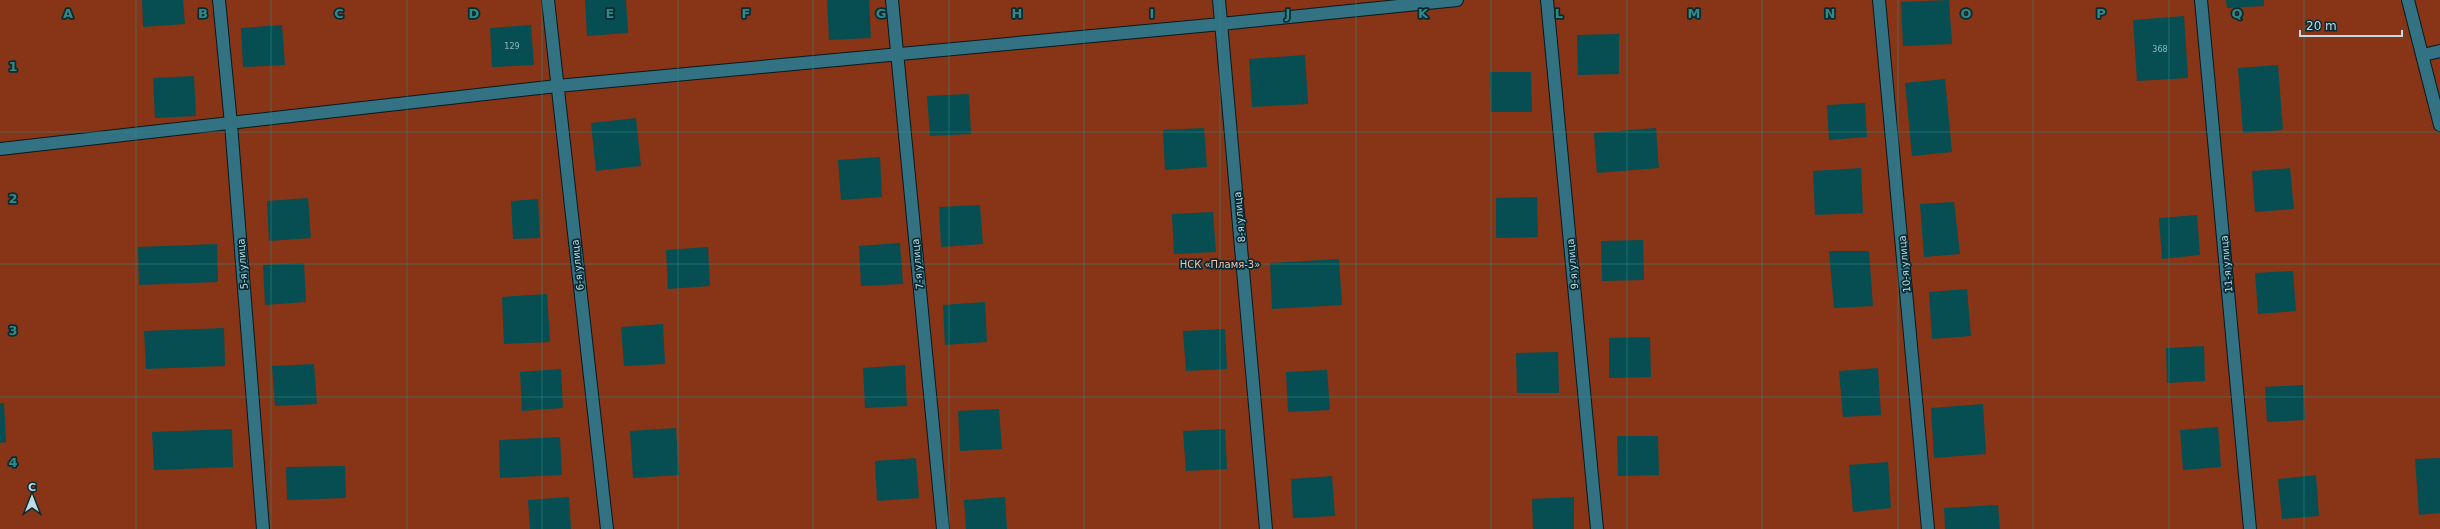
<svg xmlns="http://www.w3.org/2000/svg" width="2440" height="529" viewBox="0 0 2440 529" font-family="'DejaVu Sans',sans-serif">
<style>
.green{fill:#883416}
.building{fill:#064e51}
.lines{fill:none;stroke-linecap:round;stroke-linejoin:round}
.service-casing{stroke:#061a1f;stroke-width:14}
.minor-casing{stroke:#061a1f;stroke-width:14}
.service{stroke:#337283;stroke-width:12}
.minor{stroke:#337283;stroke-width:12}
.grid{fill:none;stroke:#328a86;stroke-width:1;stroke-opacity:0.55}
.labels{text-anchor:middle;stroke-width:3.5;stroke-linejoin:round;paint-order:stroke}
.number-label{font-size:8px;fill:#90b8c1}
.street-label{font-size:10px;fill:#bedce6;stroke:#072a33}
.park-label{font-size:10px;fill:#fdc0ac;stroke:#072a33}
.grid-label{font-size:13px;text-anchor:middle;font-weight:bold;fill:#328a86;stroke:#072a33;stroke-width:3.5;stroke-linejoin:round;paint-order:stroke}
</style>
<rect width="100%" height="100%" fill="#003542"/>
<!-- green -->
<path class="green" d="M0,0H2440V529H0Z"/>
<!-- building -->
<path class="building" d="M142,0H183L185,24L143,27Z
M585,0H626L628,33L587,36Z
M827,0H869L871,38L829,40Z
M1949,0L1952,44L1903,46L1901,2Z
M2226,0H2264V6L2227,8Z
M2184,16L2188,78L2137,81L2133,20Z
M282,25L285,65L243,67L241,28Z
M531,25L534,65L492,67L490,28Z
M1619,34V74L1578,75L1577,35Z
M1305,55L1308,104L1252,107L1249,59Z
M2278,65L2283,130L2243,133L2238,68Z
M1490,72H1531L1532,112H1491Z
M194,76L196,116L155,118L153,78Z
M1945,79L1952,152L1912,156L1905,83Z
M969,94L971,134L930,136L927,96Z
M1865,103L1867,137L1829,140L1827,105Z
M636,118L641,166L596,171L591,123Z
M1204,128L1207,167L1165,170L1163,130Z
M1656,128L1659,168L1597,173L1594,133Z
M880,157L882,197L841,200L838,160Z
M1861,168L1863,213L1815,215L1813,171Z
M2290,168L2294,209L2255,212L2252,171Z
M1537,197L1538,237L1496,238V198Z
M308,198L311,238L269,241L267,201Z
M538,199L540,238L513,239L511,201Z
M1954,202L1960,254L1924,257L1920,204Z
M980,205L983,244L941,247L939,207Z
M1213,212L1216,252L1174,254L1172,214Z
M2197,215L2200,255L2162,259L2159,218Z
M1643,240L1644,280L1602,281L1601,241Z
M900,243L903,284L861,286L859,246Z
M217,244L218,282L139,285L138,247Z
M708,247L710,286L668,289L666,250Z
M1829,251H1869L1873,306L1834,308Z
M1339,259L1342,305L1272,309L1270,263Z
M304,263L306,302L265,305L263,265Z
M2293,271L2296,311L2258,314L2255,273Z
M1967,289L1971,336L1932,339L1929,292Z
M547,294L550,342L504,344L502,297Z
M985,302L987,342L945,345L943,305Z
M663,324L665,364L624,366L621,327Z
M224,328L225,366L146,369L144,331Z
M1225,329L1227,369L1186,371L1183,331Z
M1650,337L1651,377L1609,378V338Z
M2204,346L2205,381L2167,383L2166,348Z
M1558,352L1559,393H1517L1516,353Z
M314,364L317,404L275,406L272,366Z
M905,365L907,406L865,408L863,368Z
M1878,368L1881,415L1843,417L1839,371Z
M561,369L563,408L522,411L520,372Z
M1327,370L1330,410L1288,412L1286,372Z
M2303,385L2305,420L2267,422L2265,387Z
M0,403H4L6,442L0,443Z
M1983,404L1986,454L1934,458L1931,408Z
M999,409L1002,449L960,451L958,411Z
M2218,427L2221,467L2183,470L2180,430Z
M676,428L679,475L633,478L630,431Z
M232,429L233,467L154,470L152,432Z
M1225,429L1227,469L1186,471L1183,431Z
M1617,436H1658L1659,475L1618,476Z
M560,437L562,475L500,478L499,440Z
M916,458L919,498L877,501L875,461Z
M2440,458V513L2419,515L2415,459Z
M1888,462L1891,508L1853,512L1849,465Z
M345,466L346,498L287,500L286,467Z
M2316,475L2319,516L2282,519L2278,479Z
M1332,476L1335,516L1293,518L1291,479Z
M569,497L571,529H530L528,500Z
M1005,497L1007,529H966L964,500Z
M1574,497V529H1533L1532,499Z
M1998,505L2000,529H1945L1944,508Z"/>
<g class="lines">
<defs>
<path id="service" d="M2423,55L2440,51"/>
<path id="minor" d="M219,0L231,124L263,529
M548,0L607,529
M892,0L943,529
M1219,0L1266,529
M1547,0L1597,529
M1879,0L1928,529
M2201,0L2250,529
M2408,0L2440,125
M0,149L557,86L1221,24L1457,0"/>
</defs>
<!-- service casing -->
<use href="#service" class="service-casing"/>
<!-- minor casing -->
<use href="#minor" class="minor-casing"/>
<!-- service -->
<use href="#service" class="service"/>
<!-- minor -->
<use href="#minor" class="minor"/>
</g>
<!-- grid -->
<path class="grid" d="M136,0V529M271,0V529M407,0V529M542,0V529M678,0V529M813,0V529M949,0V529M1084,0V529M1220,0V529M1356,0V529M1491,0V529M1627,0V529M1762,0V529M1898,0V529M2033,0V529M2169,0V529M2304,0V529M0,132H2440M0,264H2440M0,397H2440"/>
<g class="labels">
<!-- number labels -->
<g class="number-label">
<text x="512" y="49">129</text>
<text x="2160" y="52">368</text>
</g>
<!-- street labels -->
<g class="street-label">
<text transform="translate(1239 217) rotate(-95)" y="4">8-я улица</text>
<text transform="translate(242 264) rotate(-94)" y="4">5-я улица</text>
<text transform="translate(917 264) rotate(-95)" y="4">7-я улица</text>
<text transform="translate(1572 264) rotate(-95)" y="4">9-я улица</text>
<text transform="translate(1904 264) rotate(-95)" y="4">10-я улица</text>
<text transform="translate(2226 264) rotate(-95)" y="4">11-я улица</text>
<text transform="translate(577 265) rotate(-96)" y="4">6-я улица</text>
</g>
<!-- park labels -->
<g class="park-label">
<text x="1220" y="268">НСК «Пламя-3»</text>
</g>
</g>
<g class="grid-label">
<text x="68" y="18">A</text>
<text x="203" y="18">B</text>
<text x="339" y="18">C</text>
<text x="474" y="18">D</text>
<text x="610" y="18">E</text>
<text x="746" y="18">F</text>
<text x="881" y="18">G</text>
<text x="1017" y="18">H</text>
<text x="1152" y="18">I</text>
<text x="1288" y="18">J</text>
<text x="1423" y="18">K</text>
<text x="1559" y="18">L</text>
<text x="1694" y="18">M</text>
<text x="1830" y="18">N</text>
<text x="1966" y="18">O</text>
<text x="2101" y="18">P</text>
<text x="2237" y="18">Q</text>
<text x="13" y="71">1</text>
<text x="13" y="203">2</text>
<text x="13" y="335">3</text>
<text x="13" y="467">4</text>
</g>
<!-- north arrow -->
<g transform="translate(32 497)" stroke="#072a33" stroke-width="3" paint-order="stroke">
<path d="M0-3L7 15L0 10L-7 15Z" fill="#bedce6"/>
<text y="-6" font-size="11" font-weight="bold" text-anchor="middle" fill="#bedce6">С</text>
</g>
<!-- scale -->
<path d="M2300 30v6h102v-6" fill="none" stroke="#bedce6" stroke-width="2"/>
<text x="2306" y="30" font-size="12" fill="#bedce6" stroke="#072a33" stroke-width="3" paint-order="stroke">20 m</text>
</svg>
